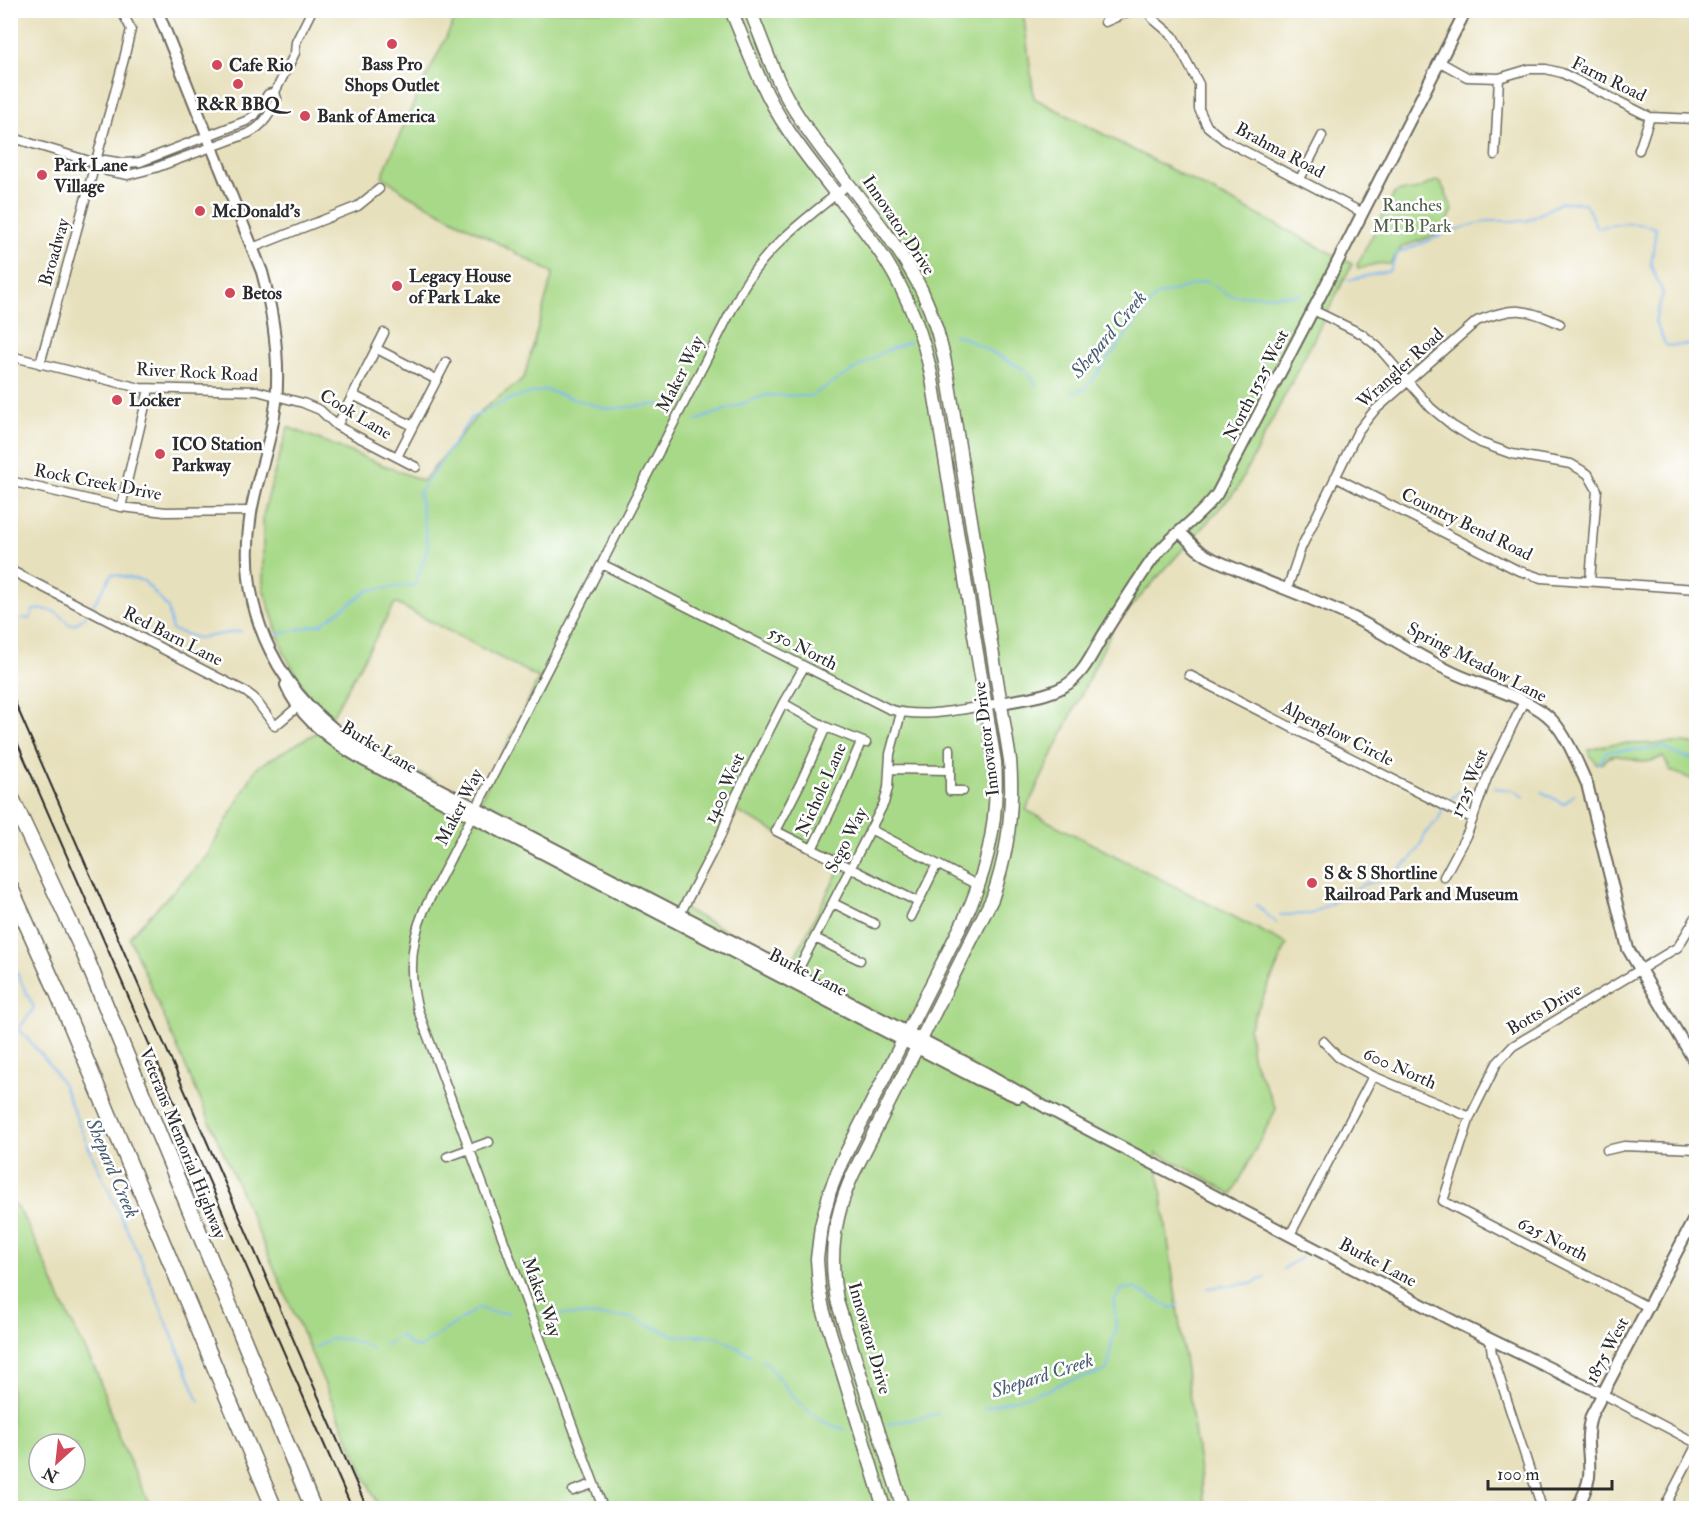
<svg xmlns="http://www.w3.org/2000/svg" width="1707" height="1519" viewBox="0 0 1707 1519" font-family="'IM FELL Double Pica',serif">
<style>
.green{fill:#a8d988;stroke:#6a825a;stroke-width:1.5;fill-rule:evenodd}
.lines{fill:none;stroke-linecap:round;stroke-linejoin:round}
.stream{stroke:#81b9f1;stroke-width:2}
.minor-casing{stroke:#6d6a5e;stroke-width:11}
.tertiary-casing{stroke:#6d6a5e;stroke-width:14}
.secondary-casing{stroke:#6d6a5e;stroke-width:15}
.motorway-casing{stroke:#6d6a5e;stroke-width:18}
.minor{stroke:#fff;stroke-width:8}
.tertiary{stroke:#fff;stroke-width:10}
.secondary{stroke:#fff;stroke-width:12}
.motorway{stroke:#fff;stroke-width:15}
.rail{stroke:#2b2b2b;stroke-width:2}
.poi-dot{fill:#d1495b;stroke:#fff;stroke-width:2}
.labels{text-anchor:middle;stroke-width:5;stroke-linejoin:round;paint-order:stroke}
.poi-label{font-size:18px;font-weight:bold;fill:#2b2b2b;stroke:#fff;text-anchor:start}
.street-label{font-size:18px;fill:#2b2b2b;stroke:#fff}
.park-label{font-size:18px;fill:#505f47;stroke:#fff}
.water-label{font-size:20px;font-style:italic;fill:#495d70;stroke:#fff}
</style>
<rect width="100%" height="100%" fill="#fff"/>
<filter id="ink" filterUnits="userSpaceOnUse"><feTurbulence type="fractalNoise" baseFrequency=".0167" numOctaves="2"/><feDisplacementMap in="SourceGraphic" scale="12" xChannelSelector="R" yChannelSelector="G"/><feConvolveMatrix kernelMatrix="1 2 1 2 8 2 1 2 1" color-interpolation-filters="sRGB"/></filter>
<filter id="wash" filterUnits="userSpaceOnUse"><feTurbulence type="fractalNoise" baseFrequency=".008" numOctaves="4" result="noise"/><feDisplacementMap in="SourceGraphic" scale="24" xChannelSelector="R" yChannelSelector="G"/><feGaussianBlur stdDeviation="1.35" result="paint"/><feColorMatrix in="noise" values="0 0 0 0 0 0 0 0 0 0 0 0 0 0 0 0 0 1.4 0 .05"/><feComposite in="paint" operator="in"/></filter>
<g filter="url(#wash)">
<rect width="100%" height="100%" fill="#e7e0bc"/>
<!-- green -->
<path class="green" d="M459,11H1023L1034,98L1352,264L1237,489L1114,626L1026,810L1287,944L1249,1028L1252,1057L1276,1109L1232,1195L1202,1176L1156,1153L1205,1508H379L129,937L206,857L257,767L326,727L284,653L263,588V516L274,474L288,427L423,481L482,410L524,378L553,273L407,194L382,176L415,100ZM395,603L539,678L479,803L326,727ZM732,809L841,866L791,964L682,908Z
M1439,181C1446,189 1448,201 1453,210L1444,230L1435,235L1402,247L1390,264C1385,264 1381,263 1376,264C1369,265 1365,269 1358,268L1357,265L1394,194C1402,189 1405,191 1414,190C1423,189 1426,182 1439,181Z
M1684,743L1696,745V781L1671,771L1663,757C1657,759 1650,762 1644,762C1630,761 1612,748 1603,763L1596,764L1588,750L1612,744Z
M11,1202L19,1209L40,1251L62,1303L97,1373L119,1438L151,1508H11ZM39,1444H75V1480H39Z"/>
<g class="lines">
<!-- stream -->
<path class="stream" d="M1348,280L1389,271L1398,253L1452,231L1487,221H1527L1562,202L1585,203L1597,228C1619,223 1634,221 1656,228L1651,266L1663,293L1655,321L1666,346L1696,344
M954,335L961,336L1025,370L1029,374L1037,386
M1073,392L1085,389L1156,296L1206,281L1231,296L1302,295
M695,421L766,395L811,396L883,352L909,342
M92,607L112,574L144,581L168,608L172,630L198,638L241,631
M23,618L30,619L33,610C49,608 59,610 69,625C77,625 81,620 86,615
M10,623L19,620
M278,634L321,624L369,590L415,585L428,547L419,493L471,418L512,398L545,390L606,409L661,404
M1599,764L1607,751L1652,749L1664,747L1673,753L1696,760
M1494,788L1513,790L1525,798
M1542,792L1564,804L1575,794
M1447,803L1460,791
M1349,893L1362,885L1390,877L1410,860L1421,845L1425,833L1438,820L1444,807
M1257,905L1276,923
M1280,915L1311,914L1341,898
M10,959L34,1008L19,1029L48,1062L63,1085L89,1148L142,1262L199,1401
M1283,1269L1302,1257
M1208,1288L1253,1283L1266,1277
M551,1314L629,1317L676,1336L702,1335L718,1337L751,1355
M385,1345L400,1335L410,1345L419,1348L478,1308L495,1313H509
M316,1347C320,1345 325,1341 329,1340C342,1336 362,1342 373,1349
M761,1360L767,1363C789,1392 806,1420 844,1429
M984,1408L1048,1390L1066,1381L1102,1373L1107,1369L1109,1362L1112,1341L1116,1330L1114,1301L1122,1289L1134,1288L1172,1308L1179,1304
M887,1424L939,1414"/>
</g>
</g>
<g filter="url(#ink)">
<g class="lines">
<defs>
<path id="minor" d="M1147,10L1153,19L1173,36L1199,84V109L1207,126L1224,140L1363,213
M1105,22L1133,10
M1440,62L1467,77L1499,78L1529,69H1546L1562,73L1650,117L1696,119
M10,137L96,163L107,171L128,175L155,168L249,133C264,125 270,114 277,99L275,92L295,53L296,42L312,10
M1639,150L1650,117
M1495,155L1499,78
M96,163L105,160L123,163L140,162L246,121L255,115L268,94L275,92
M1300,179L1322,136
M252,248L358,206L379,189
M1313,310L1362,334L1378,347L1431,408L1453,426L1481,443L1512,454L1571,464L1588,474L1597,490L1590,581
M377,349L437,380
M10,356L140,388L257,391L303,403L320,410L337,426L416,467
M40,364L124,59L131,29L121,10
M353,395L413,426
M337,426L384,333
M397,457L446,362
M1335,477L1517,570L1541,578L1696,589
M10,481L121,507L166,512L251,511
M121,507L149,389
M602,564L889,709C924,720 965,708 1001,703
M10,570L246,692L254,698L275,726L301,704
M1287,589L1301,548L1358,431L1374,411L1477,321C1514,307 1524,307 1560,324
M1189,675L1455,811L1473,818
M783,703L826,727L866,743
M826,727L801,782L776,831L918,902
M950,749V791H963
M889,769L949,770
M870,829L979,886
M812,849L837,798L861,742
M1444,877L1468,832L1487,778L1524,701
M833,903L875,924
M911,917L937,864
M678,918L721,835L735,798L783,703L804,667
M815,938L860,960
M796,974L884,803L888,788L890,754L901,713
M1323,1041L1338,1057L1373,1076L1470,1117
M1607,1150L1624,1146L1696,1149
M447,1157L489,1142
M1290,1235L1373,1076
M1648,1307L1443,1201L1470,1117L1497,1063L1513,1046L1678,947L1696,917
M1490,1339L1492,1354L1542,1508
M1603,1394L1696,1443
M573,1491L593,1484
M603,1508L418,1010C408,975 410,943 424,910L744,286C770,243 811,215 849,184
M1664,1508L1696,1446"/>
<path id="tertiary" d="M157,10L262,272C274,316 280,357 276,402C272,441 257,476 251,513C235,613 280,700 366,751L986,1073L1045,1107L1457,1323L1603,1394
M1180,532L1197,549L1207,556C1255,579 1306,595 1354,618C1388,635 1419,657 1454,673C1483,687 1530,697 1552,720C1567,736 1578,764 1587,784L1628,949L1696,1064
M286,685C299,718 334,743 363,760L979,1080L1018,1097
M1001,703C1021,699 1044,697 1063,687C1086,674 1093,650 1107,629C1122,605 1138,579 1155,556C1173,533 1199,519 1217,494L1313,310L1466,10
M1577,1508C1582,1499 1587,1488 1589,1477C1591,1455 1584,1440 1591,1416L1696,1215"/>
<path id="secondary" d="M731,10C748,51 763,93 788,130C818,175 856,215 886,261C909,298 924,337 932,379L995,762C999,818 988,870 964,920L841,1163L830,1191L821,1226L817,1259L819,1287L823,1309L884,1508
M750,10C764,44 775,80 795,111C834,173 889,225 922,291C935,319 943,348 948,378L1010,760C1014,809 1008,854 992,899L853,1174C834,1215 828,1260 838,1304L903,1508"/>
<path id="motorway" d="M10,795L84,953L313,1508
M10,887L56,989L274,1508"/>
</defs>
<!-- minor casing -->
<use href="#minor" class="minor-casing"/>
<!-- tertiary casing -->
<use href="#tertiary" class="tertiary-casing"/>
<!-- secondary casing -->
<use href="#secondary" class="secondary-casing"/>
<!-- motorway casing -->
<use href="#motorway" class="motorway-casing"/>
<!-- minor -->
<use href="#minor" class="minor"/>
<!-- tertiary -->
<use href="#tertiary" class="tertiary"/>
<!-- secondary -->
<use href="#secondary" class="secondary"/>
<!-- motorway -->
<use href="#motorway" class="motorway"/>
<!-- rail -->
<path class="rail" d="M10,691L367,1508
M10,726L352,1508"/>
</g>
</g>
<!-- markers -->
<g class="poi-dot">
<circle cx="392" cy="44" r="6"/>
<circle cx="217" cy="65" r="6"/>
<circle cx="238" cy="84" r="6"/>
<circle cx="305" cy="116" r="6"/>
<circle cx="42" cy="175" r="6"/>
<circle cx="200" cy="211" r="6"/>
<circle cx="397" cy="286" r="6"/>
<circle cx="230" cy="293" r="6"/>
<circle cx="117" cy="400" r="6"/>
<circle cx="160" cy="454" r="6"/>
<circle cx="1312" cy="883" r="6"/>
</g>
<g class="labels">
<!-- poi labels -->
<g class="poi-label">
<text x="392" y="70" text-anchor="middle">Bass Pro<tspan x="392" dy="21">Shops Outlet</tspan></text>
<text x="229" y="71">Cafe Rio</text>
<text x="238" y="110" text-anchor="middle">R&amp;R BBQ</text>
<text x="317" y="122">Bank of America</text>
<text x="54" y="171">Park Lane<tspan x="54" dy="21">Village</tspan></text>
<text x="212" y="217">McDonald's</text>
<text x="409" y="282">Legacy House<tspan x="409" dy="21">of Park Lake</tspan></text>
<text x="242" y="299">Betos</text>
<text x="129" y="406">Locker</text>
<text x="172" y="450">ICO Station<tspan x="172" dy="21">Parkway</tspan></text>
<text x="1324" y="879">S &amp; S Shortline<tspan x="1324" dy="21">Railroad Park and Museum</tspan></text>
</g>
<!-- street labels -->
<g class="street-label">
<text transform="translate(1609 79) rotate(26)" y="6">Farm Road</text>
<text transform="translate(1280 150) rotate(28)" y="6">Brahma Road</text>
<text transform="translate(899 225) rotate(56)" y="6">Innovator Drive</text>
<text transform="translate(54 252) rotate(-74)" y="6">Broadway</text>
<text transform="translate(1400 368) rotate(-42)" y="6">Wrangler Road</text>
<text transform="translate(197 372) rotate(3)" y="6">River Rock Road</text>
<text transform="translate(680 374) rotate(-63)" y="6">Maker Way</text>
<text transform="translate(1256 385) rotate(-63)" y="6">North 1525 West</text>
<text transform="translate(356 414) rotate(31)" y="6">Cook Lane</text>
<text transform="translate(98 482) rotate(11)" y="6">Rock Creek Drive</text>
<text transform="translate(1467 524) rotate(26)" y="6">Country Bend Road</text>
<text transform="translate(173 636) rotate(27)" y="6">Red Barn Lane</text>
<text transform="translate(803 648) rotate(27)" y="6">550 North</text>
<text transform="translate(1477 662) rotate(27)" y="6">Spring Meadow Lane</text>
<text transform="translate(1338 733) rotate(27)" y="6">Alpenglow Circle</text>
<text transform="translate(986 739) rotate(-97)" y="6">Innovator Drive</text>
<text transform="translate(379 747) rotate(31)" y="6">Burke Lane</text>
<text transform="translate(1469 783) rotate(-68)" y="6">1725 West</text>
<text transform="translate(724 788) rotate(-66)" y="6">1400 West</text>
<text transform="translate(821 789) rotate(-66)" y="6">Nichole Lane</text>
<text transform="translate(459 807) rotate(-63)" y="6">Maker Way</text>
<text transform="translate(846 840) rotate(-63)" y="6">Sego Way</text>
<text transform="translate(808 972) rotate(27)" y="6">Burke Lane</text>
<text transform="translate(1544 1009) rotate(-31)" y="6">Botts Drive</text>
<text transform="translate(1400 1068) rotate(24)" y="6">600 North</text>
<text transform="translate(183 1143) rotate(68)" y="6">Veterans Memorial Highway</text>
<text transform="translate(1553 1239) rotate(27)" y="6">625 North</text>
<text transform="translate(1378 1262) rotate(28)" y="6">Burke Lane</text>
<text transform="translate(542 1297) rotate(70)" y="6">Maker Way</text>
<text transform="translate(870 1338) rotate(74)" y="6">Innovator Drive</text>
<text transform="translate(1607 1350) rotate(-62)" y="6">1875 West</text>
</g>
<!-- park labels -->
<g class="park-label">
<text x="1412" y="211">Ranches<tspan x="1412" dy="21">MTB Park</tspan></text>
</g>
<!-- water labels -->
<g class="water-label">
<text transform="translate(1108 334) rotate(-50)" y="7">Shepard Creek</text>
<text transform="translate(113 1168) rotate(67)" y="7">Shepard Creek</text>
<text transform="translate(1042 1375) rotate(-18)" y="7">Shepard Creek</text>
</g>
</g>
<!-- margin -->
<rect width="1707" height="1519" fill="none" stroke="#fff" stroke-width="36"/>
<!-- north arrow -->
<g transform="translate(57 1462) rotate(207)"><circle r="28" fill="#ffffff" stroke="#aaaaaa" stroke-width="1.5"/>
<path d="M0-4.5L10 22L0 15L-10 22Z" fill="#d1495b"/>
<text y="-9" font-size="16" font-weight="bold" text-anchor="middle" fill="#2b2b2b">N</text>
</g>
<!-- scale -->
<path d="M1488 1480v9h124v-9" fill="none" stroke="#2b2b2b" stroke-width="3"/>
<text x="1497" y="1480" font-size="18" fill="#2b2b2b" stroke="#ffffff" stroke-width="4.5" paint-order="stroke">100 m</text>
</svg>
